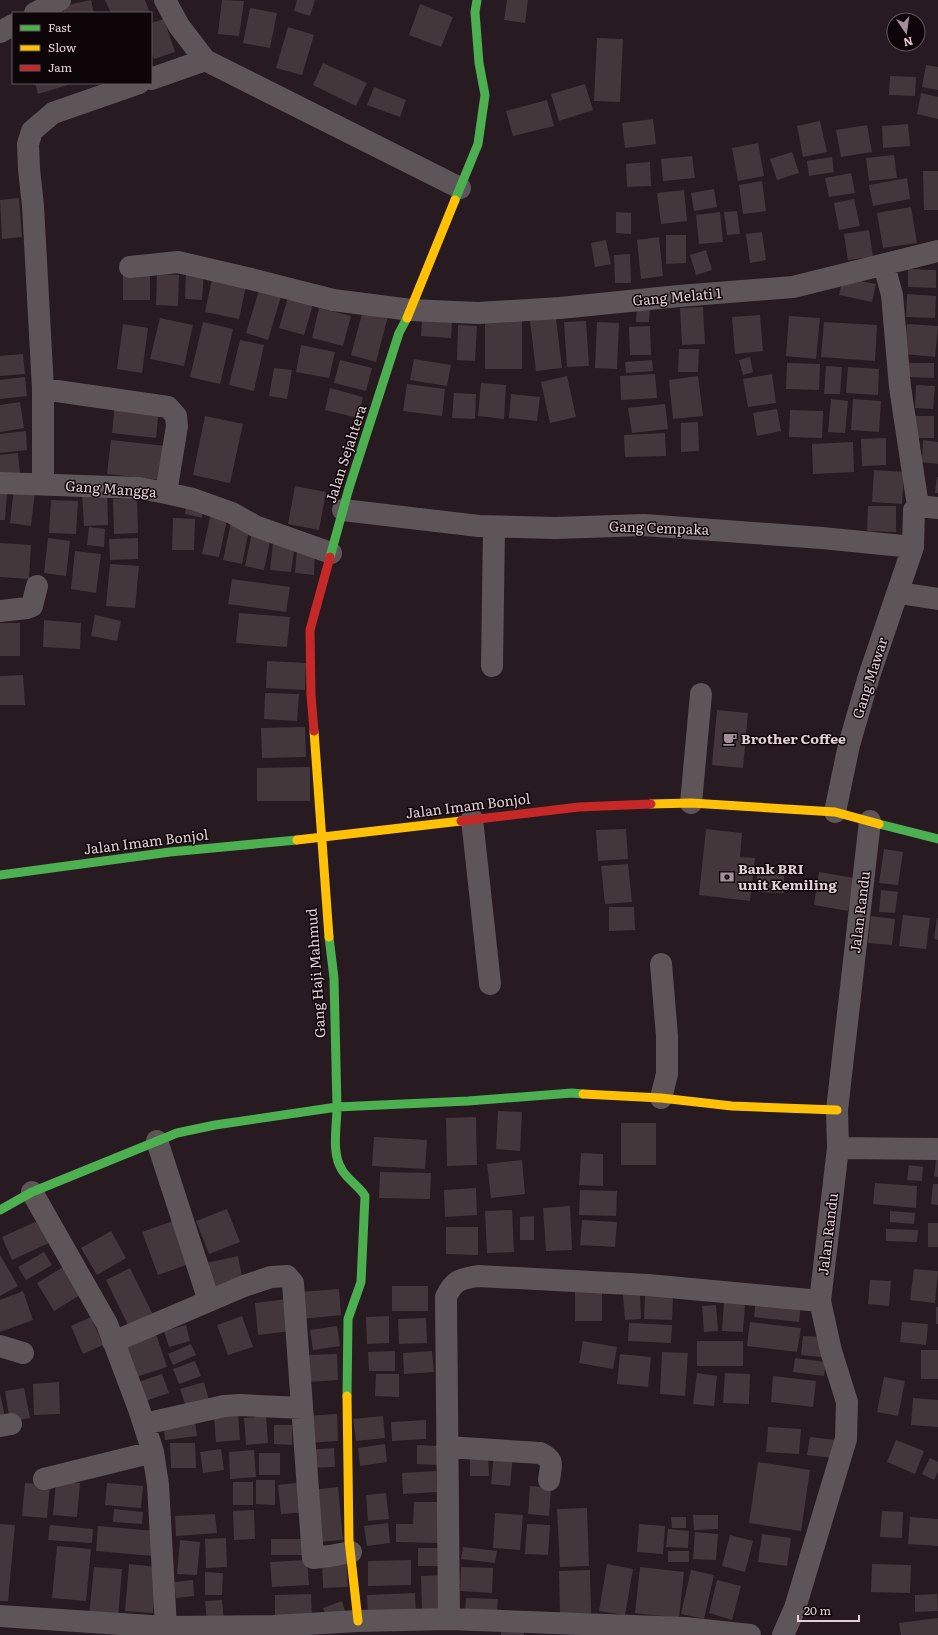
<svg xmlns="http://www.w3.org/2000/svg" width="938" height="1635" viewBox="0 0 938 1635" font-family="Literata,serif">
<style>
.building{fill:#43373c}
.lines{fill:none;stroke-linecap:round;stroke-linejoin:round}
.street{stroke:#5e5559;stroke-width:22}
.fast{stroke:#4caf50;stroke-width:9}
.slow{stroke:#ffc107;stroke-width:9}
.jam{stroke:#c62828;stroke-width:9}
.labels{text-anchor:middle;stroke-width:3;stroke-linejoin:round;paint-order:stroke}
.street-label{font-size:14px;fill:#e3d0d7;stroke:#0e0508}
.poi-label{font-size:14px;font-weight:bold;fill:#e3d0d7;stroke:#0e0508;text-anchor:start}
</style>
<rect width="100%" height="100%" fill="#271a20"/>
<!-- building -->
<path class="building" d="M91,0L94,13H64L63,6Z
M105,0H145L150,13H111Z
M222,0L244,1L239,36L218,34Z
M297,0H315L310,16L294,11Z
M507,0H528L525,23L504,20Z
M420,4L453,17L441,47L409,35Z
M250,8L277,13L270,48L243,43Z
M164,19L175,52L154,59L151,52V23Z
M288,27L314,35L302,75L276,68Z
M597,38L623,39L620,102L594,101Z
M323,63L367,83L356,106L313,85Z
M926,65L938,67V90L922,87Z
M890,76L916,77L915,96L889,95Z
M35,83H71V84L38,94Z
M585,84L593,110L559,121L551,94Z
M374,87L406,100L400,117L367,105Z
M921,93L938,97V119L917,114Z
M547,100L554,126L513,136L506,111Z
M653,119L656,144L625,148L622,123Z
M820,121L827,152L803,157L797,126Z
M908,124L910,146L883,148L882,126Z
M867,125L872,152L841,157L836,130Z
M758,143L764,176L738,181L732,148Z
M792,152L799,173L777,180L770,159Z
M894,155L897,178L869,181L866,158Z
M692,156L695,178L663,181L661,159Z
M832,157L834,172L809,176L807,161Z
M650,162L651,186L627,187L626,164Z
M923,171H938V210H924Z
M851,173L855,193L829,197L825,178Z
M907,178L910,199L873,206L869,185Z
M762,181L766,211L743,214L739,185Z
M714,189L717,207L694,211L691,193Z
M684,190L687,221L661,224L657,193Z
M19,198L22,237L2,239L0,200Z
M854,199L860,226L839,230L834,203Z
M911,207L917,243L883,248L877,213Z
M737,211L740,234L727,235L724,212Z
M616,212L631,213V234L616,233Z
M720,212L723,242L699,244L696,215Z
M869,230L873,257L848,260L844,234Z
M762,232L766,260L750,263L746,234Z
M666,235H686V263L666,264Z
M659,237L663,276L641,279L637,240Z
M606,240L611,264L595,267L591,243Z
M706,250L712,270L696,275L690,255Z
M630,254L631,283H615L614,255Z
M123,269H150V300H123Z
M908,269L936,270V288L908,287Z
M186,272L204,273L202,300L185,299Z
M157,274L179,275L178,306L156,305Z
M843,278L876,284L872,302L839,295Z
M212,279L246,286L239,319L205,312Z
M260,287L282,293L268,340L246,333Z
M289,294L314,301L304,335L279,328Z
M907,294L936,296L935,318L906,317Z
M637,306H650L649,322H636Z
M703,307L705,344L682,345L680,308Z
M319,308L351,316L343,346L312,338Z
M363,310L388,316L376,362L351,355Z
M760,315L763,351L735,354L732,317Z
M789,316L820,318L816,359L786,356Z
M160,318L193,325L184,366L150,359Z
M556,318L562,368L536,371L530,321Z
M485,319H522V369H485Z
M422,320L452,322L451,338L421,336Z
M586,321L589,366L567,367L564,322Z
M203,322L233,329L220,384L190,377Z
M597,322L619,323L617,369L595,368Z
M824,322L877,325L875,361L821,357Z
M123,324L148,328L142,373L117,369Z
M907,324L938,326L935,357L904,354Z
M458,325L477,326L475,361L457,360Z
M650,326L651,355H630L629,327Z
M240,340L264,345L254,391L229,385Z
M301,345L335,352L329,378L296,372Z
M679,349H699L698,372H678Z
M23,354L25,374L0,376V356Z
M750,357L753,372L743,375L739,360Z
M414,359L451,365L447,386L410,380Z
M340,360L372,368L366,391L334,383Z
M652,360L653,371L626,373L625,362Z
M787,363L820,364L819,390L786,389Z
M907,363H934V378L907,377Z
M826,366L842,367L840,394H824Z
M848,367L879,369L878,395L846,393Z
M274,368L292,370L287,399L269,396Z
M655,374L657,398L621,400L620,376Z
M772,374L776,403L748,407L743,379Z
M567,376L576,417L550,423L541,382Z
M698,376L703,416L673,419L669,380Z
M25,377L27,396L0,399V380Z
M481,383L506,385L504,419L478,416Z
M407,384L445,389L442,416L403,411Z
M916,385L935,386L933,409L915,408Z
M330,388L363,397L358,418L325,410Z
M454,393L476,394L475,419L452,418Z
M511,394L540,397L537,421L509,418Z
M831,399L848,401L845,433L828,432Z
M853,399L881,401L879,432L851,430Z
M20,402L24,428L0,432V405Z
M115,402L159,407L156,438L112,433Z
M665,404L668,429L632,433L628,408Z
M777,409L781,431L757,436L753,413Z
M790,410L823,411L822,438L789,437Z
M205,416L243,424L230,483L193,475Z
M914,416H934V438H913Z
M698,422L699,451L681,452V423Z
M26,431L27,450L0,453V434Z
M665,433L666,456L625,457L624,435Z
M886,438V465L862,466L861,439Z
M111,440L165,446L162,480L107,474Z
M923,440L938,442V464L922,462Z
M853,442L854,472L813,474L812,444Z
M18,453L20,474L0,476V455Z
M874,470L904,472L902,504L872,502Z
M937,477H938V493H935Z
M295,486L326,492L319,530L288,524Z
M14,489L35,491L31,526L10,523Z
M107,490L108,525L84,526L82,491Z
M0,493H7L5,520H0Z
M137,498L138,533L114,534L113,499Z
M51,500L78,501L76,534L49,533Z
M187,502L204,506L202,518L185,514Z
M868,506H896V532L867,531Z
M211,513L228,516L219,557L202,554Z
M173,518L195,519L194,550H172Z
M231,522L250,525L242,564L223,560Z
M89,527L105,529L104,547L87,545Z
M252,533L271,537L264,570L245,566Z
M48,538L70,541L66,576L44,573Z
M138,538V559L110,560L109,539Z
M273,542L295,544L291,572L270,570Z
M0,543L31,545L29,579L0,577Z
M297,549L315,551L314,575L295,573Z
M75,551L101,554L96,593L71,589Z
M110,564L139,566L135,608L106,606Z
M232,579L290,587L286,612L228,604Z
M239,613L290,617L287,647L236,643Z
M95,615L121,621L117,641L91,636Z
M44,620L81,623L80,649L43,647Z
M0,623H20V656H0Z
M267,661L306,663L305,690L266,688Z
M23,675L25,705H0V676Z
M265,693L299,694L297,721L264,719Z
M717,710L748,713L743,768L712,765Z
M305,727L306,757L262,758L261,728Z
M310,767V801H257V768Z
M626,829L628,859L598,861L596,830Z
M706,829L742,833L740,857L755,858L750,901L699,895Z
M884,849L903,852L898,885L879,883Z
M628,864L632,902L605,904L601,866Z
M757,871H784V893L757,892Z
M819,872L854,878L848,911L814,905Z
M881,890L898,892L895,913L879,912Z
M609,907H634L635,930L609,931Z
M903,915L930,918L926,949L899,946Z
M871,916L895,919L892,945L868,943Z
M937,918H938V940L934,939Z
M498,1111L522,1112L520,1151L496,1149Z
M476,1117L477,1165L447,1166L446,1118Z
M621,1123H656V1165H621Z
M374,1137L427,1140L425,1169L372,1166Z
M937,1152H938V1177L934,1176Z
M581,1153L603,1154V1186L579,1185Z
M522,1160L525,1194L491,1198L487,1164Z
M909,1165L923,1167L922,1181L907,1180Z
M380,1172L431,1173L430,1199L379,1198Z
M875,1183L917,1186L916,1208L873,1204Z
M933,1184H938V1205L931,1204Z
M476,1188L477,1215L445,1217L444,1190Z
M580,1190L617,1191L616,1216L579,1215Z
M570,1206L572,1250L546,1251L543,1208Z
M227,1209L240,1242L209,1254L196,1221Z
M512,1210L514,1252L487,1253L485,1211Z
M890,1211L915,1213L914,1224L890,1222Z
M534,1216V1240H520V1217Z
M44,1218L55,1240L12,1260L2,1237Z
M176,1220L192,1263L158,1275L142,1232Z
M582,1220L617,1222L615,1247L580,1245Z
M928,1223H938V1247H928Z
M446,1227H478V1255L446,1254Z
M886,1229L918,1230L917,1242L886,1241Z
M111,1231L126,1258L97,1275L81,1248Z
M44,1252L52,1265L26,1280L18,1267Z
M0,1255L18,1286L0,1296Z
M238,1256L244,1286L212,1292L206,1263Z
M63,1267L80,1295L54,1311L37,1283Z
M130,1268L155,1319L131,1331L106,1280Z
M914,1269L938,1271L935,1303L910,1300Z
M870,1280L891,1281L889,1306L868,1304Z
M392,1286H428V1311H392Z
M339,1289L341,1315L302,1319L299,1292Z
M23,1291L33,1320L0,1332V1300Z
M575,1292H602V1321H575Z
M640,1294L641,1319L625,1320L623,1295Z
M645,1294L673,1295L672,1320L644,1319Z
M287,1299L291,1331L258,1335L255,1303Z
M756,1299L801,1303L799,1322L754,1317Z
M724,1302L745,1304L743,1332L722,1331Z
M716,1305L718,1331L704,1332L702,1306Z
M936,1307H938V1324H936Z
M242,1316L253,1347L228,1355L217,1325Z
M389,1316V1343L367,1344L366,1317Z
M91,1317L103,1345L83,1354L71,1326Z
M426,1318L427,1343L399,1344L398,1319Z
M750,1322L801,1328L797,1352L747,1346Z
M902,1322L928,1324L926,1345L900,1342Z
M629,1323L672,1325L671,1343L628,1341Z
M186,1325L190,1341L169,1347L164,1331Z
M337,1326L340,1346L313,1350L310,1330Z
M156,1334L167,1367L133,1378L122,1345Z
M803,1336L824,1337L821,1357L801,1355Z
M583,1341L617,1347L613,1369L579,1363Z
M697,1341H743V1366H697Z
M191,1344L196,1355L173,1365L168,1354Z
M921,1350H938V1379H921Z
M395,1351V1371H369L368,1352Z
M432,1351L434,1372L404,1374L403,1353Z
M662,1352L688,1353L685,1396L660,1394Z
M337,1354L338,1380L309,1382L308,1355Z
M620,1354L651,1357L648,1387L617,1384Z
M795,1358L826,1362L824,1376L793,1372Z
M195,1361L201,1376L179,1384L173,1369Z
M697,1373L717,1376L714,1406L693,1404Z
M725,1373L750,1374L749,1404L723,1403Z
M162,1374L169,1393L145,1401L138,1382Z
M376,1374H399V1397L375,1396Z
M773,1376L816,1381L813,1407L771,1402Z
M884,1377L905,1381L898,1416L877,1412Z
M59,1382L60,1414L34,1415L33,1384Z
M204,1382L209,1400L186,1407L180,1389Z
M24,1388L30,1418L10,1422L5,1391Z
M0,1393L6,1422L0,1423Z
M913,1398L938,1400V1427L911,1425Z
M238,1414L240,1440L216,1442L214,1416Z
M337,1414L338,1441L307,1443L306,1416Z
M194,1415L197,1436L165,1440L163,1419Z
M266,1416L268,1443L246,1445L244,1418Z
M383,1416L385,1438L356,1441L353,1419Z
M426,1420V1439L392,1441L391,1422Z
M274,1425H292V1445L274,1444Z
M768,1427L801,1429L799,1454L766,1452Z
M810,1437L837,1440L834,1458L807,1455Z
M896,1440L924,1451L915,1474L887,1462Z
M170,1443H195L196,1468H171Z
M385,1444L387,1462L360,1466L358,1448Z
M417,1445L438,1446L437,1465L417,1464Z
M334,1448L335,1467L307,1468L306,1450Z
M221,1449L224,1470L203,1473L200,1452Z
M254,1450L256,1477L230,1479L229,1452Z
M259,1453H280V1475H259Z
M494,1454L513,1456L510,1486L491,1484Z
M488,1456L489,1476H470V1457Z
M930,1458L938,1462V1472L934,1480L922,1474Z
M758,1462L810,1470L801,1531L749,1523Z
M436,1471L437,1492L403,1494L402,1473Z
M256,1480H275V1505L256,1504Z
M56,1481L80,1483L77,1517L53,1515Z
M233,1482H253V1505H233Z
M304,1482L307,1512L281,1514L278,1485Z
M25,1483L50,1485L47,1518L22,1516Z
M107,1483L143,1486L141,1508L105,1505Z
M530,1486L551,1488L549,1516L528,1514Z
M338,1487L343,1540L315,1542L311,1490Z
M386,1493L389,1519L368,1521L366,1495Z
M414,1502H440L439,1543L396,1542V1524H413Z
M587,1508L589,1566L560,1567L557,1509Z
M114,1509L143,1512L142,1524L113,1522Z
M254,1510L255,1539L234,1540L233,1511Z
M882,1511L903,1512L902,1538L880,1537Z
M495,1513L523,1515L520,1550L493,1548Z
M215,1514L217,1533L176,1536L175,1516Z
M693,1515H718V1529L694,1530Z
M671,1517H686V1528H672Z
M910,1517L938,1519V1546L908,1544Z
M388,1523L390,1543L367,1546L364,1526Z
M0,1524L15,1525L8,1601H0Z
M527,1524L550,1525L548,1555L525,1554Z
M639,1524L665,1526L663,1554L637,1552Z
M50,1525L93,1529L92,1543L48,1540Z
M98,1526L155,1531L153,1556L96,1551Z
M668,1529L689,1531L688,1548L666,1547Z
M695,1532L718,1534L716,1560L693,1559Z
M762,1534L791,1538L787,1566L758,1562Z
M730,1535L753,1541L745,1572L722,1566Z
M226,1538L227,1567L206,1568L205,1539Z
M271,1539H305L304,1555H271Z
M180,1540L200,1542L197,1575L177,1574Z
M57,1546L91,1549L86,1601L52,1598Z
M463,1547L497,1551L495,1563L461,1559Z
M418,1548H443L442,1566H418Z
M668,1551H689V1562H668Z
M346,1556L348,1587L323,1588L322,1557Z
M307,1560L309,1585L272,1587L270,1562Z
M411,1560V1585L368,1586V1561Z
M129,1564L157,1567L153,1613L125,1611Z
M607,1564L633,1569L625,1615L599,1611Z
M872,1564L911,1565L910,1593L871,1592Z
M94,1567L122,1569L118,1618L89,1616Z
M461,1567L493,1568L492,1593L460,1591Z
M640,1567L684,1572L679,1618L635,1613Z
M590,1570L591,1613L560,1614L559,1571Z
M691,1570L714,1575L704,1619L681,1614Z
M205,1572L223,1573L222,1595H205Z
M443,1575L444,1610L422,1611L421,1576Z
M193,1580L194,1596L176,1598L174,1582Z
M717,1580L741,1586L732,1620L709,1613Z
M415,1593L416,1614L368,1617L367,1595Z
M311,1594L312,1619L275,1620V1595Z
M937,1594L938,1611L915,1612V1595Z
M466,1598L498,1599L497,1612H465Z
M222,1600L224,1621L207,1622L205,1601Z
M342,1601L346,1615L328,1621L323,1608Z
M938,1618V1635H901L899,1623Z
M523,1630L524,1635H501V1632Z"/>
<g class="lines">
<!-- street -->
<path class="street" d="M165,0L179,26L205,60L460,188
M35,13L60,0
M0,32L13,25
M151,79L205,60
M884,265L892,295L900,387L918,506
M130,267L178,262L251,279L333,300L411,310L478,313L560,308L679,296L793,287L938,251
M43,389L168,407L176,416L177,426L166,493
M0,483L139,488L166,493L193,499L232,513L255,526L331,553
M43,484V389L33,206L29,169L28,144L32,131L53,113L139,83
M343,510L479,526L555,528L644,525L822,538L913,547L914,510L918,506L938,508
M899,593L938,599
M0,611L27,608L32,606L37,586
M492,666L494,527
M691,803L701,694
M835,812L849,745L869,676L913,547
M472,819L490,984
M661,964L667,1036V1074L661,1098
M157,1141L209,1301
M838,1148L938,1149
M32,1192L107,1324L139,1409L153,1452L158,1485L166,1627
M113,1342L244,1286L271,1277L287,1276L293,1283L313,1558L330,1556L351,1552
M0,1346L23,1353
M144,1424L224,1406L240,1405L302,1408
M0,1426L11,1424
M447,1447L540,1453C555,1460 551,1464 549,1480
M44,1479L153,1452
M0,1616L166,1627L274,1626L358,1621L449,1619L685,1628L750,1635
M449,1619L446,1297C454,1280 460,1279 478,1276L648,1285L820,1301
M783,1635L795,1608L846,1439L847,1402L831,1351L820,1301L838,1148L837,1110L870,821"/>
<!-- fast -->
<path class="fast" d="M455,200L478,144L485,95L479,63L475,12L477,0
M330,557L349,488L399,333L407,318
M879,824L938,839
M0,875L170,852L297,840
M0,1210L32,1192L177,1133L215,1125L337,1107L334,978L329,937
M347,1396L348,1319L361,1282L365,1196C359,1186 348,1180 342,1170C331,1153 337,1126 337,1107L468,1101L572,1093L583,1094"/>
<!-- slow -->
<path class="slow" d="M407,318L455,200
M314,731L329,937
M651,804L691,803L835,812L879,824
M297,840L461,821
M583,1094L661,1098L732,1106L837,1110
M347,1396L349,1540L358,1621"/>
<!-- jam -->
<path class="jam" d="M314,731L311,695L310,630L330,557
M461,821L579,807L651,804"/>
</g>
<!-- icons -->
<defs>
<symbol id="cafe-bare" viewBox="-9 -9 18 18"><path d="M-5.5-4.5H6V0H3Q3 3.5 0 3.5H-2.5Q-5.5 3.5-5.5 0ZM3-3.2v2h1.7v-2ZM-6 4.5H4V6H-6Z" fill="#a19097" stroke="#0e0508" stroke-width="2.5" paint-order="stroke"/></symbol>
<symbol id="bank-bare" viewBox="-9 -9 18 18"><path d="M-6-4H6V4H-6ZM0-2.3a2.3 2.3 0 1 0 0 4.6a2.3 2.3 0 1 0 0-4.6Z" fill="#a19097" stroke="#0e0508" stroke-width="2.5" paint-order="stroke"/></symbol>
</defs>
<g fill-rule="evenodd">
<use href="#cafe-bare" x="720" y="729" width="20" height="20"/>
<use href="#bank-bare" x="717" y="867" width="20" height="20"/>
</g>
<g class="labels">
<!-- street labels -->
<g class="street-label">
<text transform="translate(677 297) rotate(-5)" y="5">Gang Melati 1</text>
<text transform="translate(346 454) rotate(-72)" y="5">Jalan Sejahtera</text>
<text transform="translate(111 489) rotate(4)" y="5">Gang Mangga</text>
<text transform="translate(659 528) rotate(2)" y="5">Gang Cempaka</text>
<text transform="translate(870 678) rotate(-72)" y="5">Gang Mawar</text>
<text transform="translate(468 806) rotate(-7)" y="5">Jalan Imam Bonjol</text>
<text transform="translate(146 842) rotate(-7)" y="5">Jalan Imam Bonjol</text>
<text transform="translate(860 912) rotate(-83)" y="5">Jalan Randu</text>
<text transform="translate(316 973) rotate(-94)" y="5">Gang Haji Mahmud</text>
<text transform="translate(828 1234) rotate(-83)" y="5">Jalan Randu</text>
</g>
<!-- poi labels -->
<g class="poi-label">
<text x="741" y="744">Brother Coffee</text>
<text x="738" y="874">Bank BRI<tspan x="738" dy="16">unit Kemiling</tspan></text>
</g>
</g>
<!-- legend -->
<rect x="12" y="12" width="140" height="72" fill="#0e0508" stroke="#63565b"/>
<rect x="20" y="25" width="20" height="6" fill="#4caf50" stroke="#63565b"/>
<text x="48" y="32" font-size="12" fill="#e3d0d7">Fast</text>
<rect x="20" y="45" width="20" height="6" fill="#ffc107" stroke="#63565b"/>
<text x="48" y="52" font-size="12" fill="#e3d0d7">Slow</text>
<rect x="20" y="65" width="20" height="6" fill="#c62828" stroke="#63565b"/>
<text x="48" y="72" font-size="12" fill="#e3d0d7">Jam</text>
<!-- north arrow -->
<g transform="translate(906 32) rotate(167)"><circle r="19" fill="#0e0508" stroke="#63565b"/>
<path d="M0-3L7 15L0 10L-7 15Z" fill="#a19097"/>
<text y="-6" font-size="11" font-weight="bold" text-anchor="middle" fill="#e3d0d7">N</text>
</g>
<!-- scale -->
<path d="M798 1615v6h61v-6" fill="none" stroke="#e3d0d7" stroke-width="2"/>
<text x="804" y="1615" font-size="12" fill="#e3d0d7" stroke="#0e0508" stroke-width="3" paint-order="stroke">20 m</text>
</svg>
